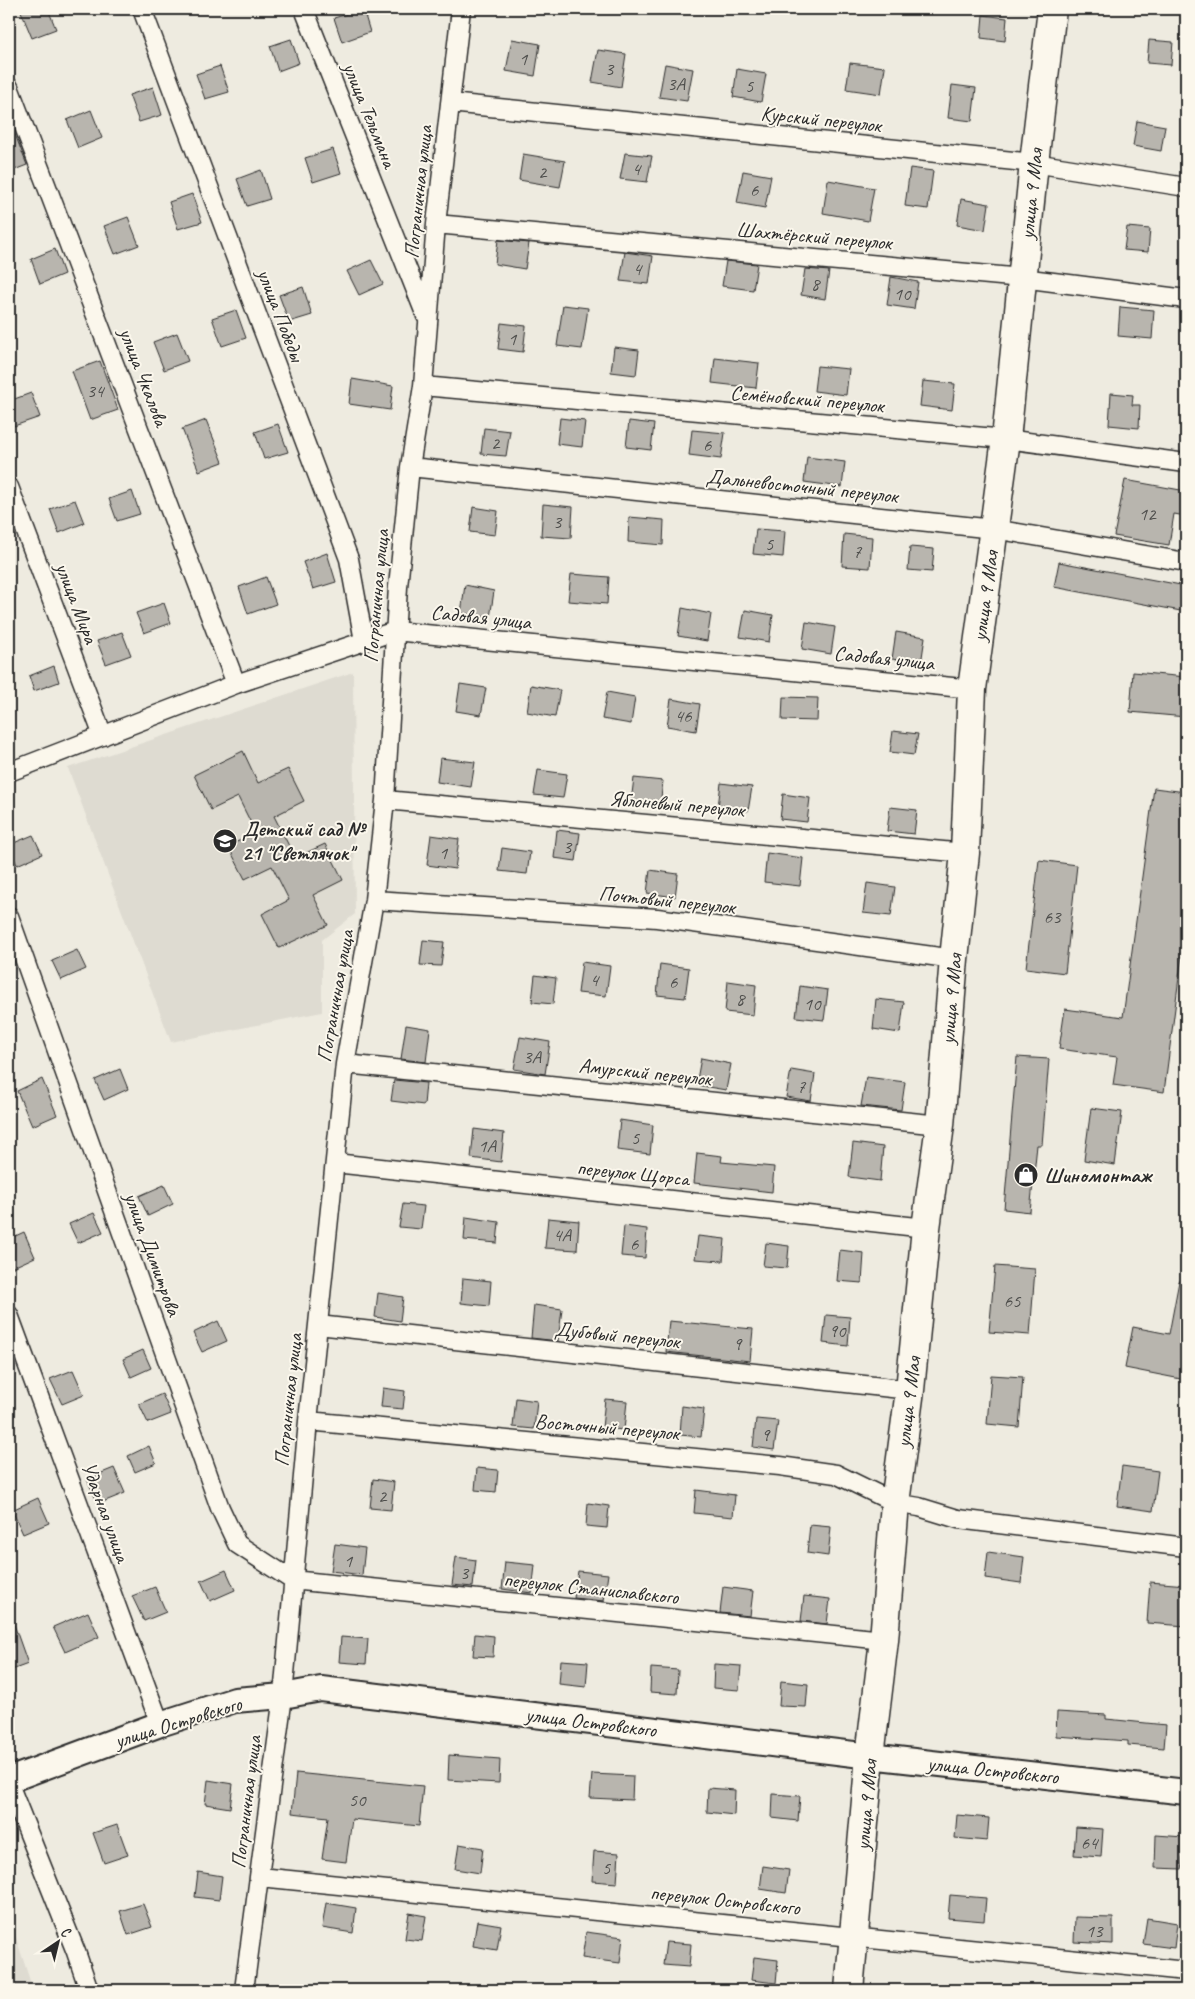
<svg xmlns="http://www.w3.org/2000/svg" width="1195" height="1999" viewBox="0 0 1195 1999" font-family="Caveat,sans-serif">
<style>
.built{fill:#dedbd1}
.building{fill:#b8b5ae;stroke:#2b2b2b}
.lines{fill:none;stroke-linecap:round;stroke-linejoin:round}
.street-casing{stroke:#2b2b2b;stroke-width:21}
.secondary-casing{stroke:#2b2b2b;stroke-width:28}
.primary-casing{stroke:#2b2b2b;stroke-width:31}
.street{stroke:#fbf7ec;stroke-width:18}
.secondary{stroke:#fbf7ec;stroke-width:24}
.primary{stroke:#fbf7ec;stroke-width:28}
.labels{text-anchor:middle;stroke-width:4;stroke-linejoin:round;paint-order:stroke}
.number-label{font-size:19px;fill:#4e4e4c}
.street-label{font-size:21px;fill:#2b2b2b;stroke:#fbf7ec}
.poi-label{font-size:21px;font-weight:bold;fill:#2b2b2b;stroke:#fbf7ec;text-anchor:start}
</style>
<rect width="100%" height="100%" fill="#eeebe0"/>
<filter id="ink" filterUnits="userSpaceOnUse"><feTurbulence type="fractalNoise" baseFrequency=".02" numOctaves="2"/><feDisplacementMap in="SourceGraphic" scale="10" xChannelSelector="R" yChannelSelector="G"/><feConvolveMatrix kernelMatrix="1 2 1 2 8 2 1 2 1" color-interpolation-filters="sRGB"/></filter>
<g filter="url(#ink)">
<!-- built -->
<path class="built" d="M353,672L355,914L322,940V1012L171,1042L68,768Z
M9,1916L33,1990H9Z"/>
<!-- building -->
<path class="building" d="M20,9H48L56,29L32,38Z
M363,9L370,32L342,42L334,18Z
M983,15L1007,18L1005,41L981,38Z
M291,39L299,63L278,71L270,46Z
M512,39L540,44L535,76L506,71Z
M1149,40L1173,42L1171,65L1147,63Z
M598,50L626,54L621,87L592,82Z
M850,63L885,67L881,94L846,89Z
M665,64L693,69L687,101L659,97Z
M220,66L229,92L205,99L196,74Z
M737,69L766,74L761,102L733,97Z
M952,85L976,88L972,121L948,118Z
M153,87L162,115L139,122L129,95Z
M91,110L102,138L78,148L67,120Z
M9,119L27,165L9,172Z
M1137,121L1165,126L1161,151L1133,146Z
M333,149L341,173L313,182L305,158Z
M625,153L652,156L647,182L620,179Z
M523,154L565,161L560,187L519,180Z
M910,168L933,171L928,209L905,206Z
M261,170L270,199L247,206L237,179Z
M743,171L771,176L765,208L737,203Z
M828,180L874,188L868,221L823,213Z
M192,194L202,222L178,229L169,202Z
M961,199L989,204L985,230L957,225Z
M128,217L139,245L115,254L104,226Z
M1127,227L1150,229L1148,252L1124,250Z
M498,240L529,243L525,269L495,264Z
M55,249L64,274L40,284L31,259Z
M625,252L653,256L649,284L620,281Z
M371,260L383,284L359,295L347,271Z
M726,261L757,264L753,290L722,286Z
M805,269L829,271L825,299L801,295Z
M891,277L918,282L914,309L887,305Z
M303,287L312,315L289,322L279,295Z
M563,305L588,308L582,349L557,346Z
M1120,307L1154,310L1152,339L1118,336Z
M236,310L246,338L222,346L212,318Z
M501,323L526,326L523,352L498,349Z
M177,333L188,361L164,370L153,342Z
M614,347L639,350L636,375L611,372Z
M715,358L759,363L756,388L712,383Z
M100,361L118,410L90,420L72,371Z
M817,366L849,369L846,395L814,391Z
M352,379L393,386L390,410L349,404Z
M923,381L955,384L952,410L920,406Z
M31,393L40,417L14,426L9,411V401Z
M1111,393L1133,395L1132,405H1140L1139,428L1109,425Z
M560,418L585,421L582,447L557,444Z
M206,420L223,462L199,471L182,429Z
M629,421L654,424L651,450L626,447Z
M278,424L288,452L264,459L255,432Z
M484,428L510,431L506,456L481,454Z
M692,430L725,433L721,459L689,455Z
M807,457L845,462L842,487L804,482Z
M1125,480L1186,491V516L1174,514L1169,545L1114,536Z
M132,491L140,514L117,521L109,499Z
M75,500L84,523L59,533L50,509Z
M543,504L573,507L571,538L541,536Z
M473,507L498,511L495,535L470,532Z
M629,517L664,520L663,545L628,542Z
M756,529L785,531L783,557L753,554Z
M844,534L872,537L870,568L842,566Z
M910,547L934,549L932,572L908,570Z
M327,553L336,582L313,589L303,562Z
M1059,562L1186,586V612L1054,587Z
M571,574L609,577L607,604L568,601Z
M266,577L276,604L248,614L239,587Z
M465,585L494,591L490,618L461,613Z
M164,603L171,623L144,633L136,613Z
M682,608L711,614L707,641L678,636Z
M745,610L773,615L769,642L740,637Z
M806,622L835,627L831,654L802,649Z
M122,632L131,655L106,664L97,641Z
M896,632L925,637L921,664L892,659Z
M54,666L59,682L34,691L29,676Z
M1133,672L1186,677V717L1130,712Z
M460,684L486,688L481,715L456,711Z
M531,685L560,690L555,717L527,712Z
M607,692L635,697L631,724L602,719Z
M783,697L818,698L817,721L782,720Z
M671,699L700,704L696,731L667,726Z
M893,731L918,734L914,755L890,752Z
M243,751L258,783L288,769L304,801L274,816L295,858L325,844L343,880L313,895L328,925L279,948L262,914L289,900L272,866L245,879L228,846L256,833L238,797L211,810L194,775Z
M440,758L475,762L471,787L437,782Z
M538,770L567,774L563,798L534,795Z
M634,778L663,781L660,806L631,802Z
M721,783L752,787L748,811L718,807Z
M1154,788L1186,792V924L1164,1092L1113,1085L1117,1057L1059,1049L1065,1009L1123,1017Z
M783,794L810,798L807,822L780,819Z
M890,807L917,810L914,834L887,831Z
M557,830L580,833L576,861L554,858Z
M33,835L42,854L17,865L9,845Z
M431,835L459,839L455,869L427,865Z
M502,848L530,852L527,874L499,871Z
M767,853L803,858L800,886L764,882Z
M1039,860L1077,865L1065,973L1026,968Z
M650,870L678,874L675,897L647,893Z
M867,883L895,887L891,916L863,913Z
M423,940L444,942L441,966L420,965Z
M77,950L86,969L61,980L52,961Z
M582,962L610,966L606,996L578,993Z
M660,964L689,968L685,998L657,995Z
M535,975L556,978L553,1004L532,1002Z
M728,981L756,985L753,1015L725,1012Z
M800,986L828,990L824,1020L796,1017Z
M876,999L904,1002L900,1033L873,1029Z
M406,1025L430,1029L426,1062L401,1059Z
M520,1037L550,1042L545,1074L514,1069Z
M1017,1057L1049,1059L1042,1145H1037L1030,1212L1004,1209Z
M701,1058L731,1064L726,1090L696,1085Z
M120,1069L128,1089L104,1100L95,1080Z
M791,1070L815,1074L811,1101L786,1097Z
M866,1077L905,1082L901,1110L861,1106Z
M42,1079L57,1115L32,1126L17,1091Z
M394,1080L426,1083L424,1105L391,1101Z
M1091,1108L1122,1112L1115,1165L1084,1160Z
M620,1120L653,1125L650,1154L617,1150Z
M474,1129L504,1133L501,1162L471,1158Z
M853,1143L883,1147L880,1181L849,1177Z
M697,1153L722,1156L721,1162L774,1167L772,1192L694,1183Z
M164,1185L173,1204L148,1216L139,1196Z
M403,1204L424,1206L421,1229L399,1227Z
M94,1213L103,1232L78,1243L69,1224Z
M466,1217L499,1222L497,1243L464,1240Z
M548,1218L579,1221L577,1250L545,1248Z
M624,1226L647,1229L645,1258L621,1256Z
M24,1232L35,1257L9,1269V1239Z
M698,1236L725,1239L723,1261L695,1259Z
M766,1243L789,1246L787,1268L763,1266Z
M840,1250L864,1253L862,1283L837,1281Z
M995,1266L1035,1269L1030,1335L989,1332Z
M463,1278L491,1281L489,1306L461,1303Z
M1179,1281L1186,1282V1380L1125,1368L1133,1327L1169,1334Z
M378,1293L403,1297L400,1321L375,1317Z
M534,1305L562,1309L558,1341L531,1338Z
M826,1315L850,1317L848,1346L823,1343Z
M218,1321L227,1341L202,1352L193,1333Z
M669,1321L753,1329L750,1361L666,1352Z
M143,1350L151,1368L131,1377L123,1359Z
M73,1370L84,1395L62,1404L50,1379Z
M991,1375L1023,1377L1019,1427L987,1424Z
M383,1388L405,1391L403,1409L381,1407Z
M162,1394L171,1414L148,1423L139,1404Z
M516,1398L537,1401L534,1429L513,1427Z
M605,1399L627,1401L624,1430L602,1428Z
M682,1406L704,1409L701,1437L680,1435Z
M756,1419L778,1421L774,1450L753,1447Z
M149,1446L156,1463L135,1472L128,1456Z
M1122,1466L1158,1471L1153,1511L1117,1506Z
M114,1468L125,1493L98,1504L87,1479Z
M477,1468L498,1470L496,1492L475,1490Z
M373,1479L394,1482L391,1510L370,1508Z
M696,1490L735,1495L733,1517L694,1513Z
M38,1498L49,1523L23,1534L12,1510Z
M588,1503L609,1506L607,1528L586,1526Z
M810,1525L831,1527L828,1556L807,1553Z
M335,1544L365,1548L362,1575L331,1571Z
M988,1552L1024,1557L1021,1583L985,1578Z
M456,1557L476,1560L473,1587L452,1585Z
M505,1562L535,1565L532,1593L502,1589Z
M226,1570L235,1590L210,1601L201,1581Z
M578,1571L608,1574L604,1601L574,1598Z
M1150,1582L1186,1585V1626L1147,1623Z
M155,1587L166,1612L144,1621L132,1596Z
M723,1587L753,1591L750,1616L720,1613Z
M804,1596L830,1599L827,1624L801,1621Z
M88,1612L99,1637L65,1652L53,1627Z
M9,1616H11L28,1664L9,1671Z
M475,1634L494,1636L493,1657L473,1656Z
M341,1637L368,1639L366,1664L339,1662Z
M561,1660L588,1662L586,1687L559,1684Z
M714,1664L741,1666L739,1690L713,1688Z
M651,1668L678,1670L677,1694L650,1692Z
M781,1681L808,1684L806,1707L779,1706Z
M1057,1712L1106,1715V1719L1166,1725L1164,1748L1128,1745V1741L1056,1736Z
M449,1755L500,1759L499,1783L448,1780Z
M296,1773L423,1786L419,1826L352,1819L346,1862L322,1859L328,1817L292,1813Z
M592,1774L633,1776L632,1800L590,1798Z
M208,1780L233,1784L230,1808L205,1804Z
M708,1788L735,1790L734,1815L707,1812Z
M773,1794L800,1796L798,1821L772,1818Z
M957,1815L989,1818L987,1841L955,1838Z
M117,1825L128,1855L104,1863L93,1833Z
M1076,1827L1103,1829L1101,1857L1074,1855Z
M1156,1835L1184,1837L1182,1869L1155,1868Z
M459,1844L483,1848L480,1873L455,1869Z
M594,1851L619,1853L617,1883L592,1881Z
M763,1866L789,1870L786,1893L760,1889Z
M198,1872L222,1876L219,1900L195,1897Z
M950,1895L986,1898L984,1921L948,1918Z
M326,1903L356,1908L353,1933L322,1928Z
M143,1904L152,1927L128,1935L120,1911Z
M409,1913L426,1916L422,1941L405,1939Z
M1075,1917L1113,1918V1944L1074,1942Z
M1147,1918L1177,1923L1174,1948L1143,1944Z
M477,1921L501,1925L497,1950L473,1946Z
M586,1932L623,1937L620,1963L582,1958Z
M666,1942L691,1944L689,1967L663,1965Z
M754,1957L778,1960L776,1983L751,1980Z"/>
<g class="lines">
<defs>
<path id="street" d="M142,9L349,559L364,641
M304,9L426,316
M9,87L236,684
M450,103L1034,163L1186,187
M436,224L1022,278L1186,299
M423,386L1006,439L1186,463
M410,467L994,529L1186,562
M9,487L103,736
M9,772L236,684L395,631L972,689
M385,800L965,853
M374,900L657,918L954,959
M9,916L220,1508L237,1544L292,1580L884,1640
M345,1064L940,1125
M335,1163L926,1228
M9,1315L160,1724
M318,1325L910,1390
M308,1421L780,1466L836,1474L895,1503L919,1507L958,1519L1186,1547
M9,1784L76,1952L89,1990
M260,1877L1186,1971
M244,1990L283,1696L308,1421L345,1064L374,900L385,800L398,587L410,467L423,386L436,224L461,9"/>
<path id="secondary" d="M9,1780L160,1724L235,1700L283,1696L321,1689L870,1756L1186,1792"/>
<path id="primary" d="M849,1990L870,1756L884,1640L895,1503L910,1390L926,1228L940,1125L954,959L965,853L972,689L1006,439L1034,163L1052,9"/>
</defs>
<!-- street casing -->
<use href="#street" class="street-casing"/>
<!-- secondary casing -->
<use href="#secondary" class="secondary-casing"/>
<!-- primary casing -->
<use href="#primary" class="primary-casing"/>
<!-- street -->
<use href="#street" class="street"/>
<!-- secondary -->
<use href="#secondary" class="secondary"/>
<!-- primary -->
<use href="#primary" class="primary"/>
</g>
</g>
<!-- icons -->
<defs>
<symbol id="school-disc" viewBox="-11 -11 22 22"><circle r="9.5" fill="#2b2b2b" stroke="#fbf7ec"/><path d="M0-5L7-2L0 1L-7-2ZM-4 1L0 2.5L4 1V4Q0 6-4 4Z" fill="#fff"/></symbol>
<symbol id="shop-disc" viewBox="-11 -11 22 22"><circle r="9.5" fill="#2b2b2b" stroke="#fbf7ec"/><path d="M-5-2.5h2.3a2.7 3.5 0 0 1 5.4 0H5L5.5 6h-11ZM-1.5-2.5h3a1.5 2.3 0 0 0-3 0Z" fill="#fff"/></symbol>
</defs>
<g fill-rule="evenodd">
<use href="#school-disc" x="211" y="827" width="28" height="28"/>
<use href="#shop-disc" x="1012" y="1161" width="28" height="28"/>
</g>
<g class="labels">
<!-- number labels -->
<g class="number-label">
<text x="523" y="65">1</text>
<text x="609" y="75">3</text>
<text x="676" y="90">3А</text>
<text x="749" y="92">5</text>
<text x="636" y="175">4</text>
<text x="542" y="178">2</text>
<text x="754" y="196">6</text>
<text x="637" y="275">4</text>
<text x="815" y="290">8</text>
<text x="902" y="300">10</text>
<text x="512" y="345">1</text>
<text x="95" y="397">34</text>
<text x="495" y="449">2</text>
<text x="707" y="451">6</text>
<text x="1147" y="520">12</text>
<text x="557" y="528">3</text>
<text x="769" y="550">5</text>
<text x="857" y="558">7</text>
<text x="683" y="722">46</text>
<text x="567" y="853">3</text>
<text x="443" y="859">1</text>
<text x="1052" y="923">63</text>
<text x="594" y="986">4</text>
<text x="673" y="988">6</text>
<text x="740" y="1005">8</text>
<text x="812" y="1010">10</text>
<text x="532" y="1063">3А</text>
<text x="801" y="1093">7</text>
<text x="635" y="1144">5</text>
<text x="487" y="1152">1А</text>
<text x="562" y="1241">4А</text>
<text x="634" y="1250">6</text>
<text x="1012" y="1307">65</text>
<text x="837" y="1337">90</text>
<text x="737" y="1350">9</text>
<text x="765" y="1441">9</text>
<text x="382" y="1502">2</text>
<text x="348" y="1567">1</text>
<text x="464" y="1579">3</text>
<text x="357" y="1806">50</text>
<text x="1089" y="1849">64</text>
<text x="606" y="1874">5</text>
<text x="1094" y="1937">13</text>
</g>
<!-- street labels -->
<g class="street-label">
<text transform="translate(370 115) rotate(68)" y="7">улица Тельмана</text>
<text transform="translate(821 119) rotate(6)" y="7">Курский переулок</text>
<text transform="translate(418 192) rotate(-84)" y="7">Пограничная улица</text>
<text transform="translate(1031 194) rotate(-84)" y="7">улица 9 Мая</text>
<text transform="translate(814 236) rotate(5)" y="7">Шахтёрский переулок</text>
<text transform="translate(281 315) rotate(69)" y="7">улица Победы</text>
<text transform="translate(144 377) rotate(69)" y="7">улица Чкалова</text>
<text transform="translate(807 399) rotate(5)" y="7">Семёновский переулок</text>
<text transform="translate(802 486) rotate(6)" y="7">Дальневосточный переулок</text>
<text transform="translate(376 596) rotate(-85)" y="7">Пограничная улица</text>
<text transform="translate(985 596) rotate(-82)" y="7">улица 9 Мая</text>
<text transform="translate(77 603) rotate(69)" y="7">улица Мира</text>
<text transform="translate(481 617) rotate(6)" y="7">Садовая улица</text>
<text transform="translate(884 658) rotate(6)" y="7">Садовая улица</text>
<text transform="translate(677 804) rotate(5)" y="7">Яблоневый переулок</text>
<text transform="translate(667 900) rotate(6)" y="7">Почтовый переулок</text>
<text transform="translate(335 996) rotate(-80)" y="7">Пограничная улица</text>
<text transform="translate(951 999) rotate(-85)" y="7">улица 9 Мая</text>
<text transform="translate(645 1072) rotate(6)" y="7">Амурский переулок</text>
<text transform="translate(633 1173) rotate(6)" y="7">переулок Щорса</text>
<text transform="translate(153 1254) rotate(70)" y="7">улица Димитрова</text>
<text transform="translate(617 1335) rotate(6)" y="7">Дубовый переулок</text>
<text transform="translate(288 1400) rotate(-84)" y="7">Пограничная улица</text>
<text transform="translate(908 1402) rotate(-83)" y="7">улица 9 Мая</text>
<text transform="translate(607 1427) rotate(5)" y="7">Восточный переулок</text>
<text transform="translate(106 1512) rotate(70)" y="7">Ударная улица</text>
<text transform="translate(591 1588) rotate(6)" y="7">переулок Станиславского</text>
<text transform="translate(178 1722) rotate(-17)" y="7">улица Островского</text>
<text transform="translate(591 1722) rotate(7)" y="7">улица Островского</text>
<text transform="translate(993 1770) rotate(6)" y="7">улица Островского</text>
<text transform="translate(246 1802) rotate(-83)" y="7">Пограничная улица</text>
<text transform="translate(866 1805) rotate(-85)" y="7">улица 9 Мая</text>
<text transform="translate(725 1900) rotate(6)" y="7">переулок Островского</text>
</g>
<!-- poi labels -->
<g class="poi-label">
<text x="242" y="836">Детский сад №<tspan x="242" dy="24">21 "Светлячок"</tspan></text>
<text x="1044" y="1182">Шиномонтаж</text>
</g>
</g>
<!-- margin -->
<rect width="1195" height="1999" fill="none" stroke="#fbf7ec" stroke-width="30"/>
<rect x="15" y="15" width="1165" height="1969" fill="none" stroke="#2b2b2b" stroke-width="2" filter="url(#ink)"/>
<!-- north arrow -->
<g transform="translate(58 1942) rotate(35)" stroke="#fbf7ec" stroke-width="4" paint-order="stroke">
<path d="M0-4L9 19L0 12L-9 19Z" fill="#2b2b2b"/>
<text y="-8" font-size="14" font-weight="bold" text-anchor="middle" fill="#2b2b2b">С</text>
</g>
</svg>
